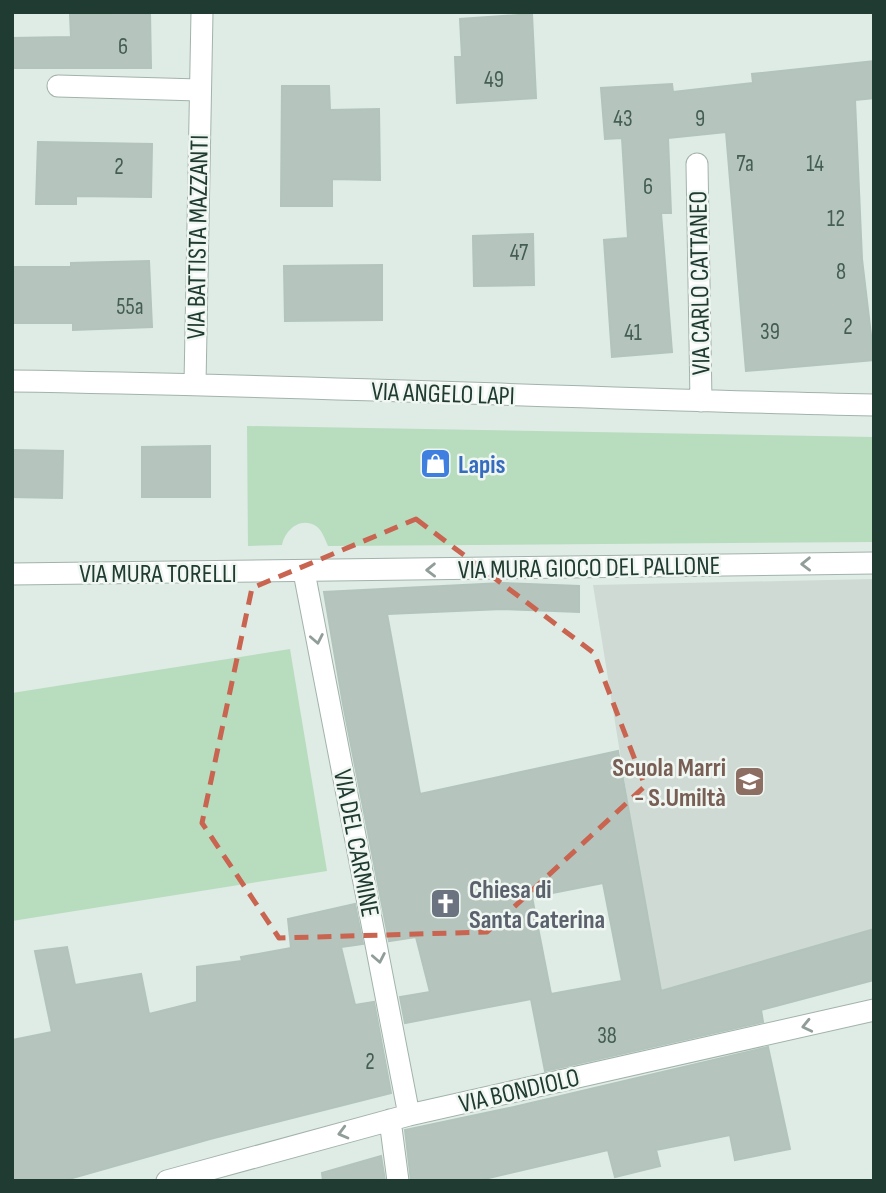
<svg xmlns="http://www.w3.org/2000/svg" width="886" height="1193" viewBox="0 0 886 1193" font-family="'Sofia Sans Condensed',sans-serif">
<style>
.built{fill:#cedad3}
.green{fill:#b8dcbe}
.building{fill:#b5c5bd;stroke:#b2c4bb;stroke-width:2;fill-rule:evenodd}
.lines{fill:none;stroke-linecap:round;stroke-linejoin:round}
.minor-casing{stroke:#a2b3ab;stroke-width:23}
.minor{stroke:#fff;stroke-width:21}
.oneway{stroke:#909d98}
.marked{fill:none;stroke:#c8644f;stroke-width:5;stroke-dasharray:14 9;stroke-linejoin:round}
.labels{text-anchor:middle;stroke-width:5;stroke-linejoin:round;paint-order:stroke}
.number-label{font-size:23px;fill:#455e54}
.street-label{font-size:26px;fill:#203b31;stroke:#f0f7f3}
.shop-label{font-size:26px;font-weight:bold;fill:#366cbe;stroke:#f0f7f3;text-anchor:start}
.education-label{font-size:26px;font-weight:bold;fill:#785e54;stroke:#f0f7f3;text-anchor:end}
.worship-label{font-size:26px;font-weight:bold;fill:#5b616d;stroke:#f0f7f3;text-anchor:start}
</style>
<rect width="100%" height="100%" fill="#dfebe5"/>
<!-- built -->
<path class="built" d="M874,579V979L665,1033L593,585Z"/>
<!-- green -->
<path class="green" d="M247,426L874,437V542L328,546C325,539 322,530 316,526C300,516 285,530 282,545L248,546Z
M290,649L327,871L12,921V693Z"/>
<!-- building -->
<path class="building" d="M150,13L151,68H12V38L71,37L70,14Z
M532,14L536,98L457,103L455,57H462L460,19Z
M874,61V98L855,100L862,259L874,360L746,371L726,132L668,138L671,213H661L672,352L612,357L604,240L628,238L622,138L605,139L601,88L672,84L673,92L753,83L752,74Z
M282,86H329L330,110L379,109L380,180L332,179V206H281Z
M38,142L152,144L151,197L76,196V204H36Z
M533,234L534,285L474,286L473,236Z
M149,261L152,327L73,330V323H12V267H71V263Z
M382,265V320L285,321L284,266Z
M210,446V497H142V447Z
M12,450L63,451L62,498L12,497Z
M503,583L579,586V612L502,609L387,614L420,794L618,751L661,991L874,929V980L761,1010L763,1022L545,1071L531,999L405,1023L400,997L430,992L416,937L389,941L343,704L324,592ZM603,883L622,981L551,994L532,897Z
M355,904L363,944L341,947L355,1005L374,1002L391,1093L210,1139L62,1181H12V1040L52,1032L35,951L67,947L75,985L141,974L149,1014L197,1002V967L242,961L241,957L291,948L288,919Z
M768,1047L790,1149L735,1160L730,1135L656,1150L660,1166L615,1177L608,1150L476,1181H411L405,1130L514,1107Z
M381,1156L385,1181H323L322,1173Z"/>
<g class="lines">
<defs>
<path id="minor" d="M58,86L199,90
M697,164L701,401
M12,381C300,385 587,399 874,405
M195,384L202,12
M304,572L409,1115
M12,574L874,563
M390,1120L398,1181
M167,1181L409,1115L874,1010"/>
</defs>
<!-- minor casing -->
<use href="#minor" class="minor-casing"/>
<!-- minor -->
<use href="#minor" class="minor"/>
</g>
<!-- one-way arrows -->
<defs><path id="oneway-chevron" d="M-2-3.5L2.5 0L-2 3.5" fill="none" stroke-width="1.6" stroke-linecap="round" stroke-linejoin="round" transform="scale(1.75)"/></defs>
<g class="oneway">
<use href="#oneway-chevron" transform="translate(806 564) rotate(179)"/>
<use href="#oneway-chevron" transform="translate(431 570) rotate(179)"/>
<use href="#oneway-chevron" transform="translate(317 639) rotate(79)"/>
<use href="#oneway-chevron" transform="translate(379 958) rotate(79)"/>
<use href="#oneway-chevron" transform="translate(807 1026) rotate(167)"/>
<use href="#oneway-chevron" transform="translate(343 1133) rotate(165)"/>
</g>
<!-- marked area -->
<path class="marked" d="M416,519L594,653L645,786L487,932L279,938L202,823L252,588Z"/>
<!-- icons -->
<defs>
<symbol id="shop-square" viewBox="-11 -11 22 22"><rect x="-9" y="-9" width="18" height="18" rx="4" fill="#3f7fe0" stroke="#f0f7f3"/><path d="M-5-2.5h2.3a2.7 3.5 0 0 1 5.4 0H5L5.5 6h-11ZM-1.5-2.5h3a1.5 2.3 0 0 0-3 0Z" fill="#fff"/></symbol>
<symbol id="school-square" viewBox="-11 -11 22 22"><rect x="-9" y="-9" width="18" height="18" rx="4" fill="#8d6e63" stroke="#f0f7f3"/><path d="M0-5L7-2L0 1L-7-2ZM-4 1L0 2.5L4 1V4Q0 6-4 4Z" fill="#fff"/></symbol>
<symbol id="church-square" viewBox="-11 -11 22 22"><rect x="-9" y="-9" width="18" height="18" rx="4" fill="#6b7280" stroke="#f0f7f3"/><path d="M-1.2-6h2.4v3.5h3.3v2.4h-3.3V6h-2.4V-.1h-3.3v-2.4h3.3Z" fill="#fff"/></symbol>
</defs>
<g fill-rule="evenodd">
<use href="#shop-square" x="418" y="446" width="35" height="35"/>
<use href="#school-square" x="732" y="764" width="35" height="35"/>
<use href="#church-square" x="428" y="886" width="35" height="35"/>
</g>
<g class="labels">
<!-- number labels -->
<g class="number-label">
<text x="123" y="54">6</text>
<text x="494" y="87">49</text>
<text x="623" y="126">43</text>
<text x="700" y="126">9</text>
<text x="745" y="171">7a</text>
<text x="815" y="171">14</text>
<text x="119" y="174">2</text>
<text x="648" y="194">6</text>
<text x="836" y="226">12</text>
<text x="519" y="260">47</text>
<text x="841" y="279">8</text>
<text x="130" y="314">55a</text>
<text x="848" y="334">2</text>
<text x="770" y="339">39</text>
<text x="633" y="340">41</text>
<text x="607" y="1043">38</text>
<text x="370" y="1069">2</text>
</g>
<!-- street labels -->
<g class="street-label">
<text transform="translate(197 237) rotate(-89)" y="9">VIA BATTISTA MAZZANTI</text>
<text transform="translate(699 283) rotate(-91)" y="9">VIA CARLO CATTANEO</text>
<text transform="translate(443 393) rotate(2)" y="9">VIA ANGELO LAPI</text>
<text transform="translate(589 567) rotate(-1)" y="9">VIA MURA GIOCO DEL PALLONE</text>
<text x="158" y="582">VIA MURA TORELLI</text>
<text transform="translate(357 843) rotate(79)" y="9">VIA DEL CARMINE</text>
<text transform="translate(519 1090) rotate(-13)" y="9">VIA BONDIOLO</text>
</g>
<!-- shop labels -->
<g class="shop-label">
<text x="458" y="473">Lapis</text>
</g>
<!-- education labels -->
<g class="education-label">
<text x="726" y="776">Scuola Marri<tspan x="726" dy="30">- S.Umiltà</tspan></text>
</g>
<!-- worship labels -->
<g class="worship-label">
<text x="469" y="898">Chiesa di<tspan x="469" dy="30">Santa Caterina</tspan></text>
</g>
</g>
<!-- border -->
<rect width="886" height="1193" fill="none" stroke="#203b31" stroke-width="28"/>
</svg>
